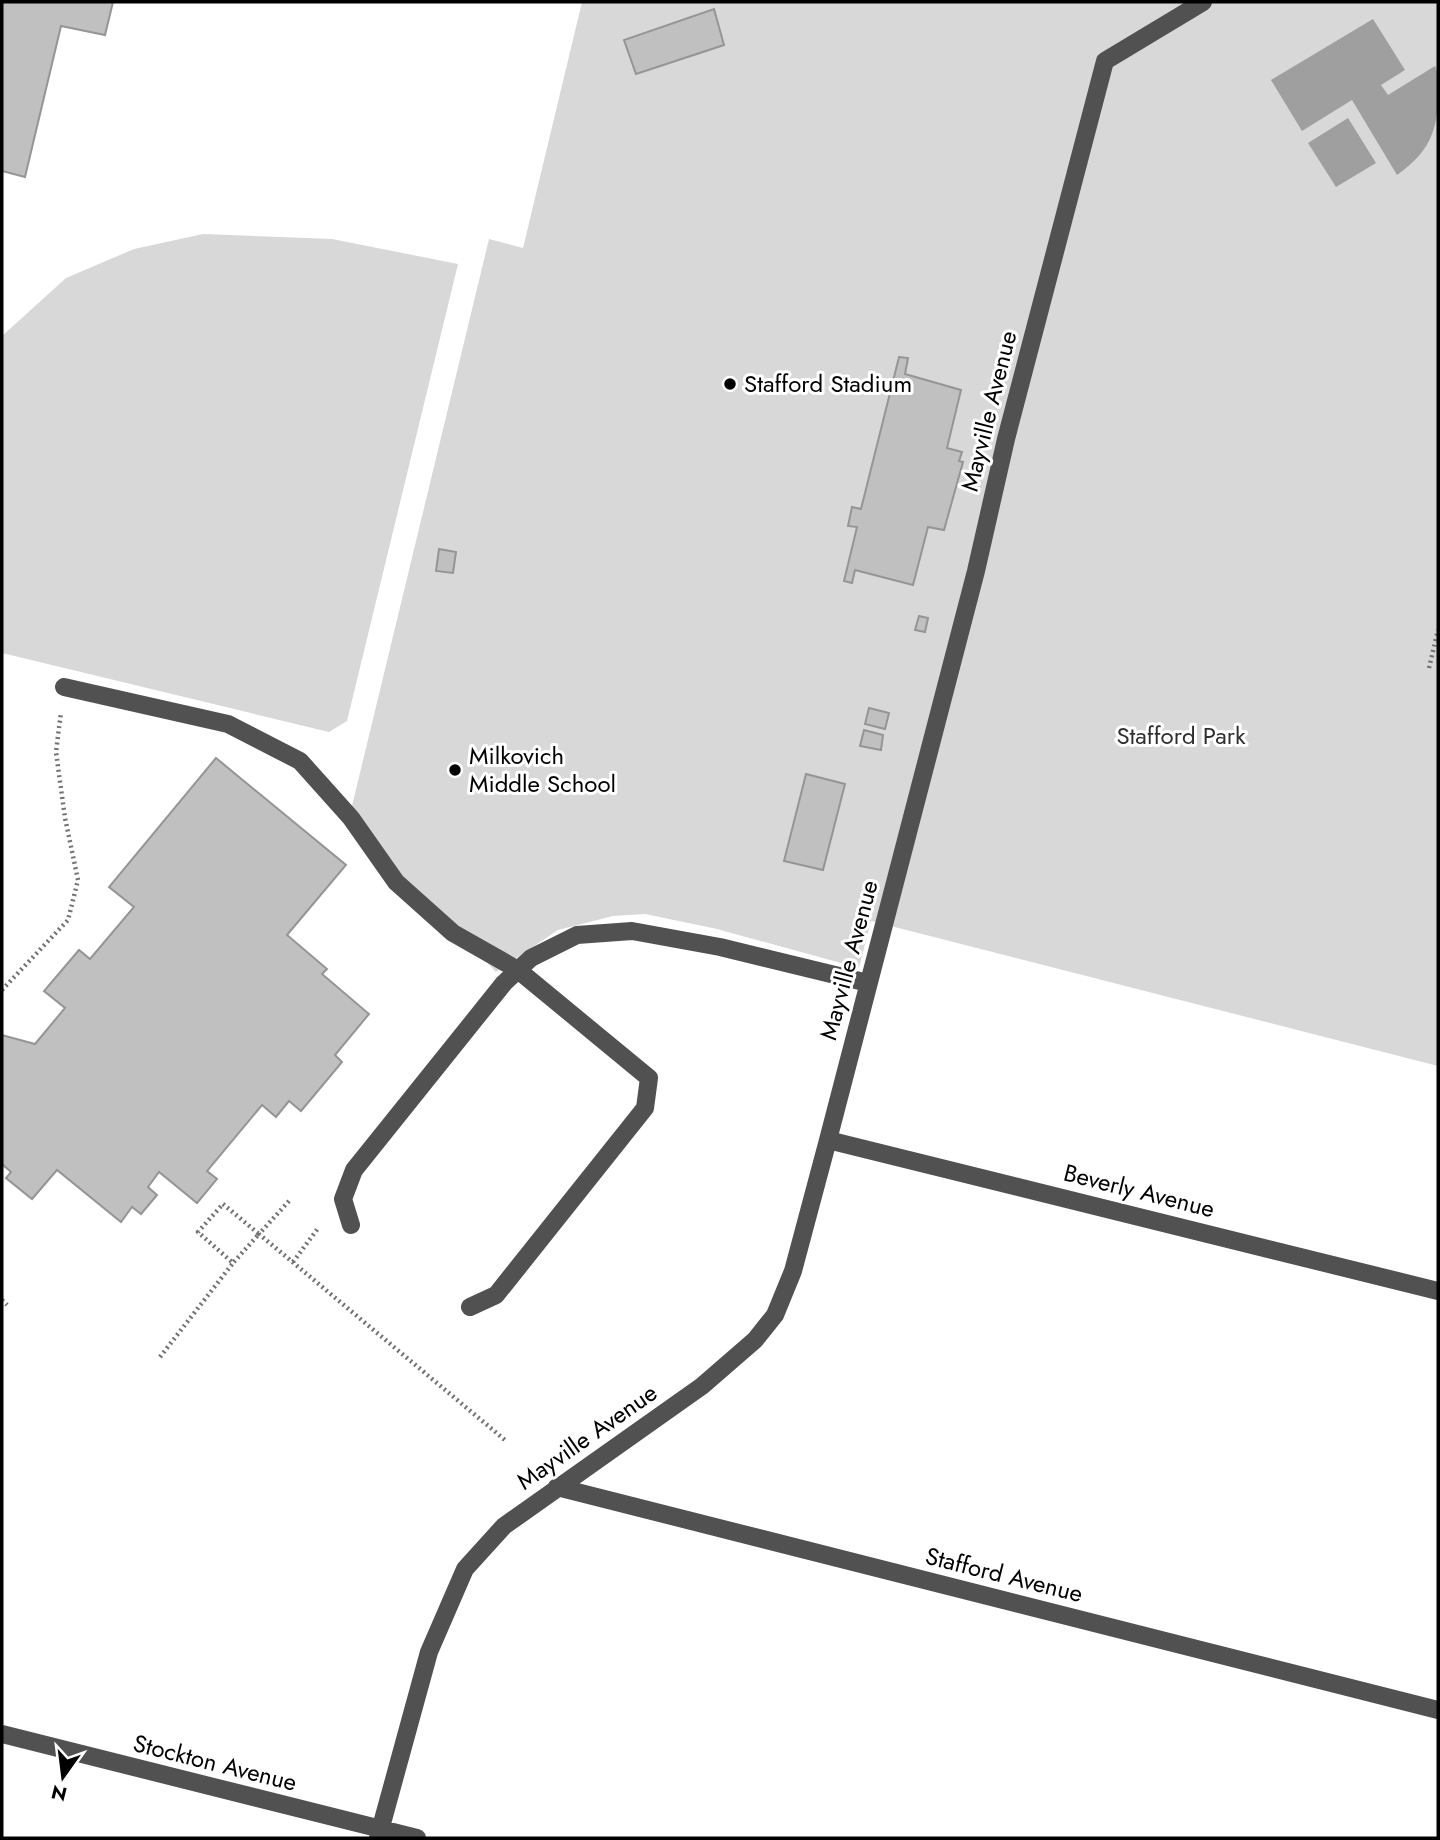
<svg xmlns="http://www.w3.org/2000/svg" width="1440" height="1840" viewBox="0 0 1440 1840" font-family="Jost,sans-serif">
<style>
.green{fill:#d8d8d8}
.water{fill:#9f9f9f}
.building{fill:#c0c0c0;stroke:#959595;stroke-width:2}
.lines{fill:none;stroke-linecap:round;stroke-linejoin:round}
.path{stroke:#737373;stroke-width:4.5;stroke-dasharray:2 3.5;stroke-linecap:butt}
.minor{stroke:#515151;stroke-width:18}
.poi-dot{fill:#000;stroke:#fff;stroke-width:2.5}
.labels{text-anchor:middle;stroke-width:6;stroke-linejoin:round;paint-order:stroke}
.poi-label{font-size:24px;fill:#000;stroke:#fff;text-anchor:start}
.street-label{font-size:24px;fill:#000;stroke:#fff}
.park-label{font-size:24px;fill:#2f2f2f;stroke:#fff}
</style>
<rect width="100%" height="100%" fill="#fff"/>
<!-- green -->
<path class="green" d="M582,2H1438V1066L871,921L859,968L717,929L645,914L613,916L558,930L496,972L476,951L417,899L352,806L489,239L523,248Z
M203,234L332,239L458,264L347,721L329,732L2,653V336L66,278L134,249Z"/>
<!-- water -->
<path class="water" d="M1373,19L1405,70L1381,85L1388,95L1435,66C1439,75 1438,83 1438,93C1438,132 1429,152 1397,175L1352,100L1302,131L1271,80Z
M1348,118L1376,163L1336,187L1308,143Z"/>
<!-- building -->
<path class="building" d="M2,2H113L105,35L61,26L25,177L2,171Z
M714,9L724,45L636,74L624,40Z
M899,357L908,358L905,374L961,390L947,448L962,452L959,461L963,462L944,530L928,527L913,585L855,570L852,583L844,581L857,527L848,526L852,507L861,509Z
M439,549L456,552L453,573L436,571Z
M919,616L928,618L925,632L915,630Z
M869,708L889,713L885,729L865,724Z
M864,730L883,735L881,750L860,746Z
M216,758L346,865L287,935L327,969L322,974L369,1014L335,1055L342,1062L301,1111L289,1101L276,1117L262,1105L207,1171L217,1179L197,1203L159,1172L148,1187L157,1195L141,1214L132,1207L121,1222L57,1170L32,1199L6,1178L11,1172L2,1164V1035L35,1044L65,1008L44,991L79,950L90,959L134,907L109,887Z
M806,774L845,784L823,870L784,861Z"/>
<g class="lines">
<!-- path -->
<path class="path" d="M1429,668L1438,630
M2,990L68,920L78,880L65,818L56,752L61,712
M289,1201L259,1234L505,1440
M223,1204L259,1234L233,1263L198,1232Z
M293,1262L319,1227
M2,1300L7,1305
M160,1357L233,1263"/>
<!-- minor -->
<path class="minor" d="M64,687L228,724L300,761L351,818L396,882L453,933L518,970L649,1078L645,1108L496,1295L470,1307
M828,1140L1438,1291
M351,1225L343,1199L354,1170L504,983L531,958L577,935L632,931L720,947L868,983
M557,1487L1438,1710
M2,1734L417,1838
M378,1838L429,1652L465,1569L504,1526L702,1386L755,1340L775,1315L793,1271L828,1140L976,571L1006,439L1105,61L1203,2"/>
</g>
<!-- markers -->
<g class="poi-dot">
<circle cx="730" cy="384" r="7"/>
<circle cx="455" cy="770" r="7"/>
</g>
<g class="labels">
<!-- poi labels -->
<g class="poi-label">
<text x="744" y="392">Stafford Stadium</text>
<text x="469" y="764">Milkovich<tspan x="469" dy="28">Middle School</tspan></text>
</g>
<!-- street labels -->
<g class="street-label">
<text transform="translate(989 411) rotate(-76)" y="8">Mayville Avenue</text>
<text transform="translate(849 960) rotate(-75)" y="8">Mayville Avenue</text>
<text transform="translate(1139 1191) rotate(14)" y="8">Beverly Avenue</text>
<text transform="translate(587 1437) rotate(-35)" y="8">Mayville Avenue</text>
<text transform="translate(1004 1575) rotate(14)" y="8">Stafford Avenue</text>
<text transform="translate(215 1763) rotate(14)" y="8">Stockton Avenue</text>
</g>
<!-- park labels -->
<g class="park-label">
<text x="1181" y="744">Stafford Park</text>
</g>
</g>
<!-- border -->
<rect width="1440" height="1840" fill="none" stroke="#000000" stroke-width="7"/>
<!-- north arrow -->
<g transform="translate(63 1777) rotate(194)" stroke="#ffffff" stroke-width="5" paint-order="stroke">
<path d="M0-5L12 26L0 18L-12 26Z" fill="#000000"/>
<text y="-10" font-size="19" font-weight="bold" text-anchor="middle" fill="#000000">N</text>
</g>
</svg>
